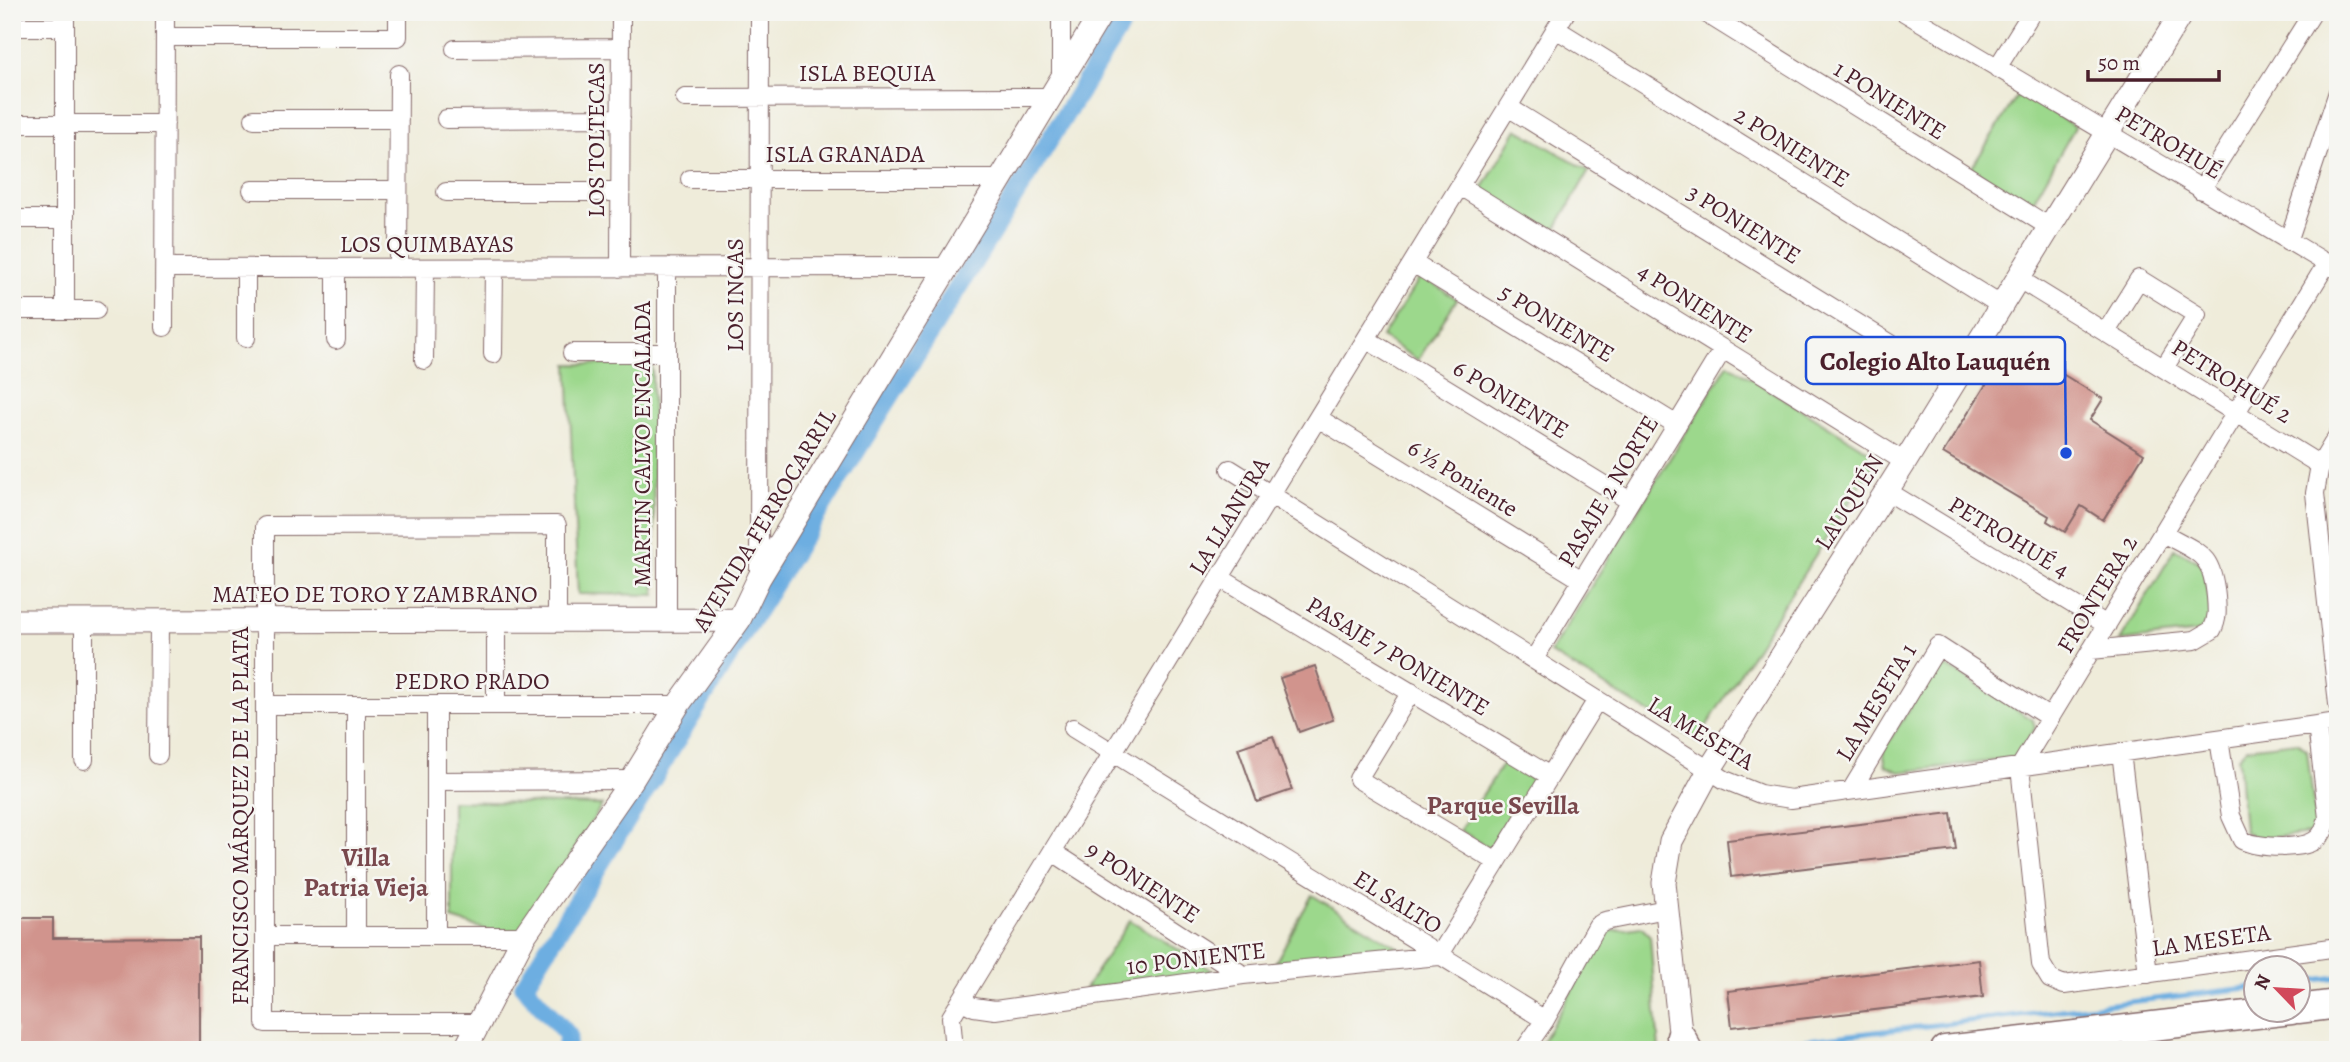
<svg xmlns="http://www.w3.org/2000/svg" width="2350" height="1062" viewBox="0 0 2350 1062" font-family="Alegreya,serif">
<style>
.green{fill:#9cd88c;stroke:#737c5c;stroke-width:2}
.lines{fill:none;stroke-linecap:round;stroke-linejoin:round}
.stream{stroke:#6daee1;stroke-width:5}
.canal{stroke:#6daee1;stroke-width:19}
.building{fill:#d1948d}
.minor-casing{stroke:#846768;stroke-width:20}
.tertiary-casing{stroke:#846768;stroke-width:25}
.primary-casing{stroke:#846768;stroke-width:31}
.minor{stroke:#fff;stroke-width:18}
.tertiary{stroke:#fff;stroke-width:23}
.primary{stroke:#fff;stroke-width:28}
.labels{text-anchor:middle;stroke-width:5;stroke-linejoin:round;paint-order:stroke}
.street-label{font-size:24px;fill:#4a1f2b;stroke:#f6f6f2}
.neighbourhood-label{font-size:26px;font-weight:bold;fill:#79484d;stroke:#f6f6f2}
.leader{fill:none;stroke:#1d4ed8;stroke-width:2.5}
.callout-dot{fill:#1d4ed8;stroke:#f6f6f2;stroke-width:2.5}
.callout{fill:#f6f6f2;stroke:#1d4ed8;stroke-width:2.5}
.callout-label{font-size:26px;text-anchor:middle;font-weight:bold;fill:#4a1f2b}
</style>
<rect width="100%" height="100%" fill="#f6f6f2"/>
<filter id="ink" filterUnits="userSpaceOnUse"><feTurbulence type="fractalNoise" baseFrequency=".0143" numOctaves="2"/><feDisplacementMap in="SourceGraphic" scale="14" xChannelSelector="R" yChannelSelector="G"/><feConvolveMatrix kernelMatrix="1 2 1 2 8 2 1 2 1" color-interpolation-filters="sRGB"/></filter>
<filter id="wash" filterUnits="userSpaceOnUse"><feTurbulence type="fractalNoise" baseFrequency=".00686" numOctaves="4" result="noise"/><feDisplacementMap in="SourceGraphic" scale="28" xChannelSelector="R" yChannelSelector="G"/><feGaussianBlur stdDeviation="1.57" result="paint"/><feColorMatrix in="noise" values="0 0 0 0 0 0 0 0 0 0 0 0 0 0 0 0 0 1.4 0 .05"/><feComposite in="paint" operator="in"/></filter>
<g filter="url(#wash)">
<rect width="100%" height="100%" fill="#efecda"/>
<!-- green -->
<path class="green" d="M2020,91L2075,127L2032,203L1971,169Z
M1517,129L1589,171L1552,235L1480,193Z
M1421,276L1457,299L1418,360L1382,337Z
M568,364L652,365L655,595L578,594Z
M1728,364L1878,457L1697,741L1550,653Z
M2175,549L2203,564L2212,616L2199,632L2120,641Z
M1943,667H1948L2033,720L2035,728L2018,758L1900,772L1886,766L1883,751L1933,671Z
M2297,742L2307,750L2316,826L2310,833L2257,839L2244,831L2238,757L2246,748Z
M1505,760L1539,784L1495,852L1460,830Z
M452,801L602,805L519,940L452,919Z
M1312,895L1402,950L1274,965Z
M1130,920L1218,974L1085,989Z
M1641,927L1650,936L1659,1050H1537L1605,935L1612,931Z"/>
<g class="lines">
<!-- stream -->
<path class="stream" d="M2298,982L2338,977
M1731,1049L2256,987"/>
<!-- canal -->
<path class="canal" d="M566,1050L568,1035L524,986L1129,12"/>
</g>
<g id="blocks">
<!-- building -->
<path class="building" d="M2012,343L2103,399L2090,420L2144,454L2103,520L2081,506L2065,532L2047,521L2049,516L1943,453Z
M1315,666L1333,720L1299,732L1280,678Z
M1273,736L1292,790L1257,802L1238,748Z
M1951,813L1956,850L1731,877L1727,840Z
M12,918H53V938L199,937V1050H16V1028H12Z
M1979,960L1983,997L1732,1027L1728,991Z"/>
</g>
</g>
<g filter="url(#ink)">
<use href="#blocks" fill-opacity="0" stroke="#846768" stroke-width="2"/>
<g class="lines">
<defs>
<path id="minor" d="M1061,12V80
M1704,12L2051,228
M1904,12L2338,270
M12,27H65
M1556,29L2002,306
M165,37H398V12
M455,49L621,48
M1997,68L2032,12
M685,98L1050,97
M1508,107L1954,383
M254,119H399
M446,119L621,118
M12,124H165
M690,179H1000
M1460,186L1905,462
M252,190H398
M2201,190L2313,12
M446,192H620
M12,219H65
M2288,242L2338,92
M1413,263L1677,425
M2327,263L2020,767L2041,964L2050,979L2064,985L2338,947
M165,268L945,267
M398,268L399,74
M620,268L621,12
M2019,279L2320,465
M12,310H96
M65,310V12
M164,327L165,12
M2106,332L2139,279L2197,315L2164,368
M246,338V268
M1366,339L1630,501
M336,340V268
M572,353H667
M493,354L494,268
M424,360L425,268
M1318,418L1582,580
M2338,435L2320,465L2315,493L2338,704
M1230,469L1725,780L1760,794L1791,799L2338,722
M1887,491L2107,625
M759,578L760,12
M1220,578L1550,776
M667,620V268
M2091,650L2195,640L2212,630C2218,619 2217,609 2216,597C2212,552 2199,554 2163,533
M1534,659L1723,349
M1411,692L1358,779L1497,862
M265,705H678
M496,705V620
M1073,728L1545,1020
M2219,739L2231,816L2242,840C2258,848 2304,851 2318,838C2324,833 2325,826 2328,818L2317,725
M2121,752L2148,974
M158,755L159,621
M84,760V621
M436,781L632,780
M1852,789L1938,646L2050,718
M1053,852L1243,975
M265,936H524
M356,936V705
M436,936V705
M962,1001L974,1007L995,1010L1243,975L1439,956L1597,700
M482,1023H265V526L557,525V620
M954,1050L951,1017L1566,12
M1524,1050L1545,1020L1597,926L1605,921L1666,909"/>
<path id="tertiary" d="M12,621L739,620
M465,1050L524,936L632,780L678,705L739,620L759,578L1102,12
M1682,1050L1664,883L1671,841L1710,769L1905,462L2182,12"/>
<path id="primary" d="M2298,1009L2338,1004
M1681,1037L1688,1050
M1945,1050L2291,1010"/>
</defs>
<!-- minor casing -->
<use href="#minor" class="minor-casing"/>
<!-- tertiary casing -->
<use href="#tertiary" class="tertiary-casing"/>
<!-- primary casing -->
<use href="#primary" class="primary-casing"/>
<!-- minor -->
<use href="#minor" class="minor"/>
<!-- tertiary -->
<use href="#tertiary" class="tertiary"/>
<!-- primary -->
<use href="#primary" class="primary"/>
</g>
</g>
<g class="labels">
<!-- street labels -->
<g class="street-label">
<text x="867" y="81">ISLA BEQUIA</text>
<text transform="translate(1890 100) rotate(32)" y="8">1 PONIENTE</text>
<text transform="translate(596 140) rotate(-90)" y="8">LOS TOLTECAS</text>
<text transform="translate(2169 142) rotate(31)" y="8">PETROHUÉ</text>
<text transform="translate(1792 147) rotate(32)" y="8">2 PONIENTE</text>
<text x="845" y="162">ISLA GRANADA</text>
<text transform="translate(1744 224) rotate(32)" y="8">3 PONIENTE</text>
<text x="427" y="252">LOS QUIMBAYAS</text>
<text transform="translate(735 295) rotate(-90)" y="8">LOS INCAS</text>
<text transform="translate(1695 303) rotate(32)" y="8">4 PONIENTE</text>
<text transform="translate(1557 323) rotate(31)" y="8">5 PONIENTE</text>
<text transform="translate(2232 381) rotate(32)" y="8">PETROHUÉ 2</text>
<text transform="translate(1511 399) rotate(31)" y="8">6 PONIENTE</text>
<text transform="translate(642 444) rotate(-90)" y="8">MARTIN CALVO ENCALADA</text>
<text transform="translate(1463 478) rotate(32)" y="8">6 ½ Poniente</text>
<text transform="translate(1608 491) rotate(-59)" y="8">PASAJE 2 NORTE</text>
<text transform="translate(1849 502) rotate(-58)" y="8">LAUQUÉN</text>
<text transform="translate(1229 516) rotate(-59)" y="8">LA LLANURA</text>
<text transform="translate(764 520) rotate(-59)" y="8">AVENIDA FERROCARRIL</text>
<text transform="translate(2009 537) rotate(31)" y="8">PETROHUÉ 4</text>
<text x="375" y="602">MATEO DE TORO Y ZAMBRANO</text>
<text transform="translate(2097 594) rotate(-59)" y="8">FRONTERA 2</text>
<text transform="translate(1398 656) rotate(31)" y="8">PASAJE 7 PONIENTE</text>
<text x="472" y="689">PEDRO PRADO</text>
<text transform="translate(1876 702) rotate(-59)" y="8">LA MESETA 1</text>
<text transform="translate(1701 733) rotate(31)" y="8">LA MESETA</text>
<text transform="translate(240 816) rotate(-90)" y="8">FRANCISCO MÁRQUEZ DE LA PLATA</text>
<text transform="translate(1143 882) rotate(33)" y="8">9 PONIENTE</text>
<text transform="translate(1398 902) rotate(32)" y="8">EL SALTO</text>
<text transform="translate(2211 940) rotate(-8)" y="8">LA MESETA</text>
<text transform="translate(1196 958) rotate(-7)" y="8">10 PONIENTE</text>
</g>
<!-- neighbourhood labels -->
<g class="neighbourhood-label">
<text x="1503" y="814">Parque Sevilla</text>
<text x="366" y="866">Villa<tspan x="366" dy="30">Patria Vieja</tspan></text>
</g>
</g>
<!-- callouts -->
<path class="leader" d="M2066 453L2065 361"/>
<circle class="callout-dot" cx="2066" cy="453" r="7"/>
<rect class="callout" x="1806" y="337" width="259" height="47" rx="7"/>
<g class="callout-label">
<text x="1935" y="370">Colegio Alto Lauquén</text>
</g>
<!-- margin -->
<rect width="2350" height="1062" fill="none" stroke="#f6f6f2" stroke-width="42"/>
<!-- north arrow -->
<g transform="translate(2277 989) rotate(295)"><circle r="33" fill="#f6f6f2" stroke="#b1a0a2" stroke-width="2"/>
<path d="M0-5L12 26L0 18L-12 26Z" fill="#d1495b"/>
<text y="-10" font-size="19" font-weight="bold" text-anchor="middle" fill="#4a1f2b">N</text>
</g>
<!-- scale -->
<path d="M2088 70v10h131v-10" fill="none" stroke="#4a1f2b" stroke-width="3.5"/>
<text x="2098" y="70" font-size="21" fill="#4a1f2b" stroke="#f6f6f2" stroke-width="5" paint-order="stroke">50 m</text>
</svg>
